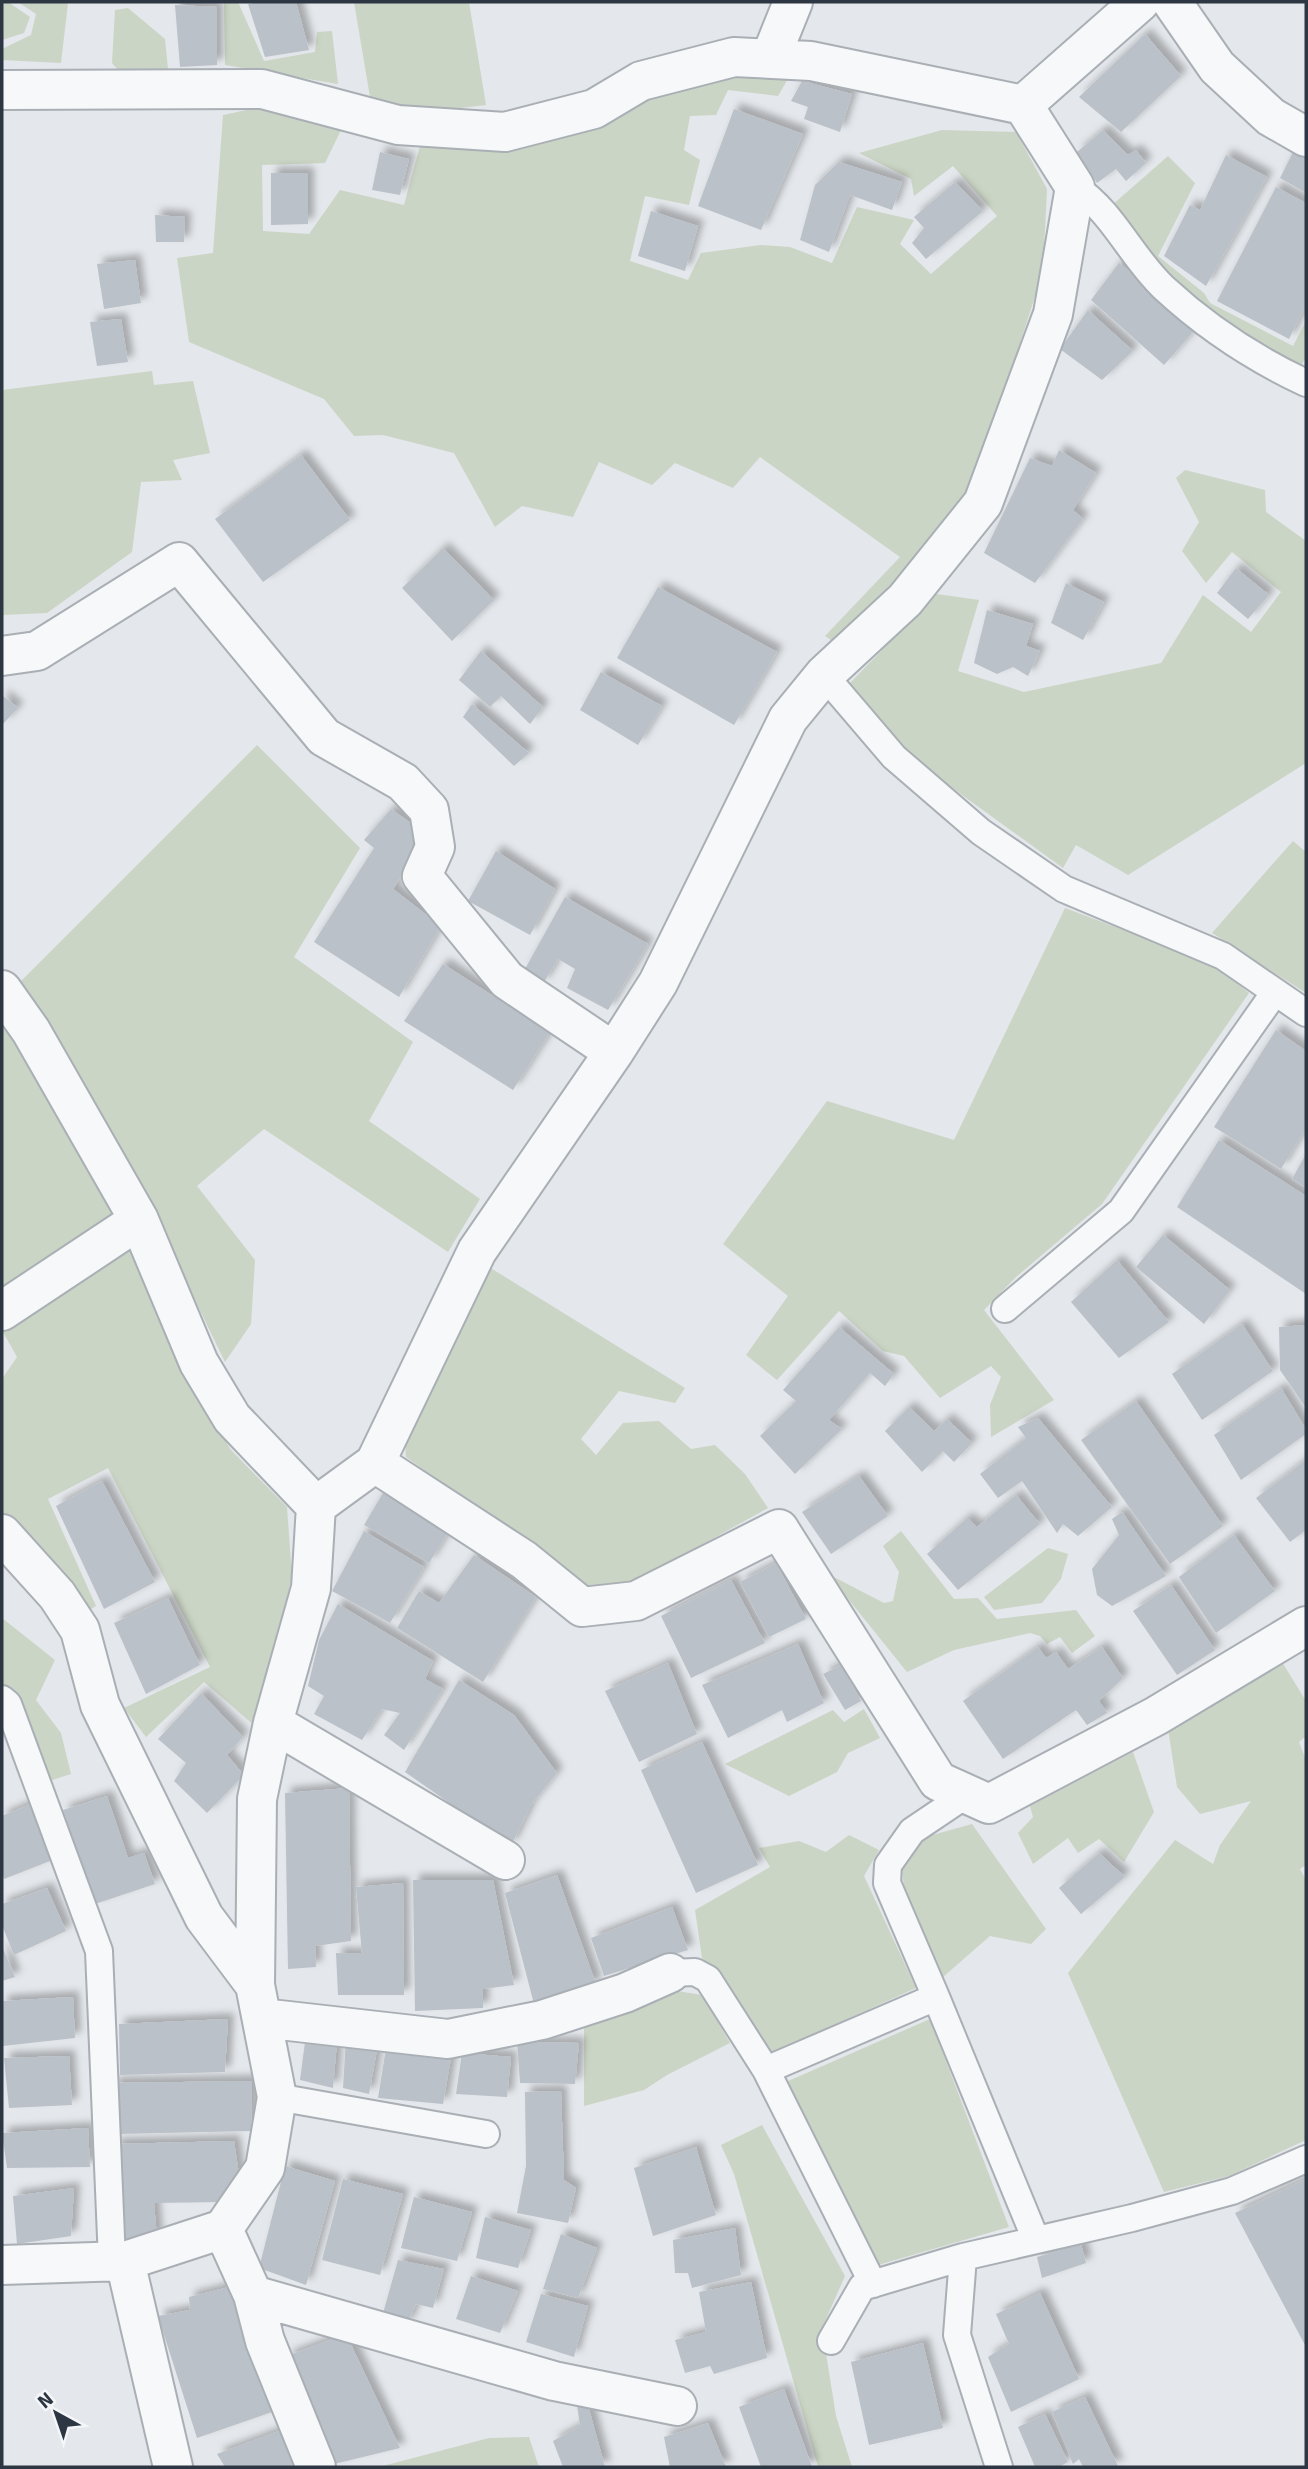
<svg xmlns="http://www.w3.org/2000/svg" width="1308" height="2469" viewBox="0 0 1308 2469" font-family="Signika,sans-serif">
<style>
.green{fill:#cbd5c5}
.building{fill:#bbc1c8;filter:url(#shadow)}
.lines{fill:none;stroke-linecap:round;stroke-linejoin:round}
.lane-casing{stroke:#a9afb5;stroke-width:30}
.street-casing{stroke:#a9afb5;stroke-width:42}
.lane{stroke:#f6f8f9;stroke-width:26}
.street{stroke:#f6f8f9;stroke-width:38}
</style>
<defs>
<filter id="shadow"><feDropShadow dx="6" dy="-6" stdDeviation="3.5" flood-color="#0004"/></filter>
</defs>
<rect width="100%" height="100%" fill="#e4e7eb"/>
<!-- green -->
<path class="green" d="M2,2H8L30,17L24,33L2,40Z
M18,2L68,3L61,63L2,60V49L31,35L36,14Z
M224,2H238L264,61L315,52L317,32L332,31L338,84L225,65Z
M354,2H469L486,105L412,114L370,97Z
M128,8L165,39L168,69L120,72L112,63L115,10Z
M737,67L793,70L778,96L728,90L716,115L690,116L684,150L700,160L689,205L645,196L630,261L688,280L701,253L761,245L790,247L832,263L857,207L914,220L900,244L931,274L997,216L953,166L914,196L911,179L859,153L942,130L1016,132L1047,189L1043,271L974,488L905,579L838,645L825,636L900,557L760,457L733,488L675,463L652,485L599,462L573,517L522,506L495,527L454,453L383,435L354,436L324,399L189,342L177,258L213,253L223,115L270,105L345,122L325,163L262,165L263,231L309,234L340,190L404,205L421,142Z
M1168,156L1195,183L1158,256L1204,293L1210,303L1293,346L1306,321V357L1299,370L1223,327L1170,282L1111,206Z
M152,371L154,385L193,381L210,453L173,460L182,480L141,482L132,552L47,613L2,615V390Z
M1185,470L1265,490L1266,512L1306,541V763L1128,875L1076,845L1063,868L904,753L846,687L937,594L979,600L958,671L1024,692L1161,663L1203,595L1251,632L1281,592L1232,552L1206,583L1182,551L1199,522L1176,478Z
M257,745L360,848L294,957L413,1042L369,1121L480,1199L448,1252L264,1129L197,1186L255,1260L251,1324L225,1362L162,1232L19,983Z
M1293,841L1306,852V993L1212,933Z
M1065,908L1211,963L1249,993L1102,1204L1016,1277L984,1310L1054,1400L991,1437L990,1405L1001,1377L991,1366L940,1398L904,1356L883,1351L839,1311L777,1380L746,1355L788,1296L723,1244L827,1101L954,1140Z
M2,1014L119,1215L2,1294Z
M128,1248L193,1388L231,1450L287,1507L292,1577L255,1726L204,1682L146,1737L124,1708L210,1667L108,1468L48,1499L96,1606L84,1613L30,1544L2,1513V1379L17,1357L3,1332Z
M489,1267L685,1388L675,1403L619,1391L581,1439L596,1455L623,1423L659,1421L691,1449L715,1445L745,1474L768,1508L629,1585L587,1588L406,1457L404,1431Z
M901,1531L954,1599L978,1598L997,1619L1076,1610L1095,1636L1072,1653L1060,1637L1047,1644L1040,1636L1030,1633L954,1650L907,1672L828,1574L884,1603L893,1601L899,1572L883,1546Z
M1048,1548L1068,1554L1061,1579L1042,1603L994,1610L984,1597Z
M2,1618L55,1660L36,1700L61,1733L71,1774L46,1782L2,1687Z
M1282,1662L1306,1701V1736L1299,1742L1306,1760V1865L1300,1869L1306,1880V2140L1229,2176L1164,2192L1068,1973L1175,1840L1213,1864L1220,1845L1251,1801L1200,1814L1177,1787L1168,1729Z
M864,1709L880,1738L848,1753L837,1772L789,1796L725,1764L833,1710L844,1722Z
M1133,1752L1154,1812L1124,1862L1099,1839L1078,1853L1068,1838L1033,1864L1018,1833L1033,1817L1030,1806Z
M972,1824L1046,1929L1031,1944L990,1936L943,1977C924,1939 899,1899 902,1856L929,1836Z
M849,1835L879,1850L864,1876L916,1988L770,2054L718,1973L702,1958L695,1910L770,1867L759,1848L799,1841L826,1852Z
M671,1990L702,1995L730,2043L667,2075L644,2090L584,2106V2025Z
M930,2019L1009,2227L878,2265L786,2082Z
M762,2125L845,2276L822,2328L836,2416L852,2467H818L734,2174L721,2145Z
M529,2437L539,2467H379L489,2438Z"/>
<!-- building -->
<path class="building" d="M258,2H296L309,50L265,57L248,4Z
M175,5L217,7V65L180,67Z
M1145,34L1181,76L1121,132L1079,97Z
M802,81L852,94L840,132L804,119L808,107L791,101Z
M734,109L803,134L761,230L698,206Z
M1103,130L1128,155L1136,150L1146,163L1126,181L1116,169L1097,183L1077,152Z
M1295,148L1306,155V193L1280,178Z
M380,152L409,159L400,195L372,190Z
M1226,155L1267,177L1206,286L1164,256L1190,205L1200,210Z
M839,162L902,182L892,210L850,195L829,252L800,240L815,185Z
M271,173H308V224L271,225Z
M955,182L983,211L926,259L912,243L924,228L914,217Z
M1276,187L1306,203V305L1289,339L1217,301Z
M651,211L698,226L685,271L638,256Z
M155,215L185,217L184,242H156Z
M135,260L141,303L104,309L97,264Z
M1119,263L1199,325L1164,365L1091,300Z
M1088,310L1133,351L1102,380L1060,349Z
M121,319L128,362L97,366L90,322Z
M1059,450L1096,473L1073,510L1083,519L1035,583L984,553L1030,458L1052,466Z
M301,455L350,520L263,582L215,519Z
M443,548L494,600L452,641L402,588Z
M1236,568L1269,595L1248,619L1217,593Z
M1066,583L1104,602L1083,640L1051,623Z
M658,587L777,652L734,725L617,658Z
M987,610L1033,624L1026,646L1040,651L1028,676L1013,667L997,674L974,663Z
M481,651L543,707L530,724L501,696L490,707L459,680Z
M601,672L662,706L638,745L580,710Z
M2,695L18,708L2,725Z
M472,704L529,753L514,766L463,717Z
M391,809L415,826L413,835L423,843L393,889L441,926L399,997L314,942L374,848L364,840Z
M496,851L555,889L530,935L468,901Z
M565,897L648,944L608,1010L567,988L575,969L558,959L543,984L525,969Z
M443,964L550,1032L513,1090L404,1021Z
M1276,1030L1306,1051V1128L1281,1169L1214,1127Z
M1219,1140L1306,1196V1294L1177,1207Z
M1306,1154V1188L1292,1179Z
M1163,1235L1230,1290L1204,1324L1136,1267Z
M1117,1260L1169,1322L1119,1358L1071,1302Z
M1242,1324L1273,1371L1202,1420L1172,1374Z
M1306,1325V1408L1280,1370L1279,1327Z
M839,1327L894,1374L885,1386L870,1373L829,1420L842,1429L795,1474L760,1436L796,1401L783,1390Z
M1281,1388L1306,1429V1434L1241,1480L1214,1435Z
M1136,1401L1223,1526L1170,1564L1081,1440Z
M909,1407L934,1431L947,1419L972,1443L954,1462L943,1451L922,1472L885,1431Z
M1038,1418L1112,1507L1078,1536L1063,1524L1057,1533L1022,1481L998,1498L980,1474L1026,1438L1018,1427Z
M1306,1460V1530L1290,1542L1256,1498Z
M859,1476L888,1516L831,1554L802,1512Z
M102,1481L155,1582L104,1609L56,1506Z
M383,1493L449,1531L429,1563L364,1525Z
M1016,1495L1040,1524L958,1590L927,1554L967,1518L977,1527Z
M1122,1512L1166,1576L1112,1606L1097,1595L1092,1569L1119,1535L1112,1519Z
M364,1531L424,1567L390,1623L332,1591Z
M1234,1535L1275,1591L1216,1633L1179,1577Z
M474,1555L536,1597L483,1682L397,1628L419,1591L439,1603Z
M776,1563L806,1619L769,1637L740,1582Z
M731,1580L765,1643L691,1678L661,1616Z
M1171,1585L1215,1650L1177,1675L1133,1611Z
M168,1598L200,1665L146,1694L114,1623Z
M338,1604L433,1661L425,1679L443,1689L404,1750L384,1735L400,1713L382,1709L362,1740L314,1714L324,1696L308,1686L319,1640Z
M798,1644L824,1703L787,1722L782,1710L728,1738L702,1685Z
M1038,1647L1046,1658L1056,1652L1068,1669L1102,1647L1123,1678L1099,1701L1107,1713L1087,1725L1076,1710L1003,1759L963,1701Z
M668,1663L697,1734L639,1762L605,1691Z
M841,1665L861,1701L845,1710L823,1674Z
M459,1680L514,1715L557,1773L531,1805L511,1846L405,1772Z
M201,1693L243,1737L227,1755L244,1775L207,1813L174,1781L186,1763L158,1739Z
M702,1742L758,1865L696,1893L641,1770Z
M349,1788L351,1941L315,1946L316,1967L288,1969L285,1793Z
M107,1796L128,1858L144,1853L155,1884L95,1904L63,1810Z
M33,1803L55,1859L4,1879L2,1872V1816Z
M1099,1853L1125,1877L1081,1914L1059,1888Z
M557,1875L596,1984L534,2004L505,1893Z
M413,1880H493L514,1985L483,1989V2008L415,2011Z
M403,1883L404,1995H338L336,1953L362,1954L356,1887Z
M47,1888L66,1931L14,1955L2,1925V1904Z
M672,1907L688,1950L604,1976L591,1938Z
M2,1946L15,1977L2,1981Z
M73,1997L75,2038L3,2046L2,2001Z
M228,2019L225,2072L120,2075L119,2024Z
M306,2035L337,2041L333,2088L300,2080Z
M346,2038L378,2044L369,2094L343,2088Z
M387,2042L452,2052L443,2104L378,2098Z
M517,2042L579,2043L575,2084L520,2083Z
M462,2053L511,2057L507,2097L456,2094Z
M69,2056L72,2105L9,2108L4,2058Z
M252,2081L251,2131L117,2134L112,2083Z
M561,2091L564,2180L576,2188L568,2223L517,2213L526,2166L525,2092Z
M88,2128L90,2167L7,2168L2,2133Z
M234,2141L240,2181L223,2202L154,2203L157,2238L118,2243L114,2144Z
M696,2147L716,2215L653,2236L634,2168Z
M285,2166L335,2181L306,2285L259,2268Z
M343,2179L403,2194L380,2275L322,2260Z
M1306,2179V2347L1235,2213Z
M74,2188L71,2236L17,2244L13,2196Z
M414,2197L472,2212L457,2261L401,2248Z
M485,2217L531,2230L518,2268L476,2258Z
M735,2228L741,2275L692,2288L688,2273H675L673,2240Z
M561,2234L597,2248L578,2298L543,2289Z
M1081,2244L1086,2263L1042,2278L1037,2257Z
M398,2260L444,2269L433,2308L416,2304L407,2325L382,2317Z
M471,2276L518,2291L500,2333L456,2319Z
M751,2282L767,2358L714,2374L710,2366L685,2373L675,2340L706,2332L699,2292Z
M233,2286L272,2412L197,2438L158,2316L190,2310L189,2297Z
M1040,2293L1079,2379L1011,2412L988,2357L1009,2344L996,2314Z
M541,2294L588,2306L574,2357L526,2342Z
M346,2334L400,2448L334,2464L287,2356Z
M923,2343L943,2428L869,2445L851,2362Z
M784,2389L812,2467H761L739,2407Z
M1085,2397L1118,2466L1083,2467L1079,2459L1073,2464L1052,2412Z
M587,2402L605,2467H563L553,2441L580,2426L577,2405Z
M1045,2414L1068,2462L1059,2467H1035L1018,2427Z
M708,2423L726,2467H670L664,2437Z
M279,2431L294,2465L286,2467H225L217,2454Z"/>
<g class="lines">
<defs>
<path id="lane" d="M1075,187C1113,212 1131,257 1164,288C1205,326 1255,359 1306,383
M824,675L894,757L981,832L1064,889L1223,956L1306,1013
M1005,1309L1121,1211L1275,992
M2,1699L8,1704L99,1951L112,2261
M967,1794L912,1831L888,1865L887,1883L936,1997L1036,2240
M670,1973L695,1972L708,1979L766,2070L873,2284
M766,2070L936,1997
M277,2097L486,2134
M831,2341L862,2287L963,2257
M999,2467L957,2335L963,2257L1132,2218L1232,2191L1306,2159"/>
<path id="street" d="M1172,2L1217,67L1271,117L1306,137
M770,59L793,2
M2,90L262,89L398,125L505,132L594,109L641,81L734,57L811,61L1023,105
M2,656L37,651L179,562L324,737L403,782L429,810L435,847L422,876L507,980L614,1052
M2,990L31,1031L139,1220L199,1363L232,1418L316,1506
M2,1311L139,1220
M375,1463L524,1560L582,1607L636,1601L779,1529L938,1781L989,1804L1156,1716L1306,1626
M2,1534L57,1595L80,1630L100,1705L204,1917L255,1985
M273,1723L505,1860
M262,2018L448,2039L542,2020L625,1993L670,1973
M223,2229L253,2295L554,2381L677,2406
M125,2261L173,2467
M2,2265L125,2261L223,2229L265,2168L277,2097L255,1985L257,1799L273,1723L311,1588L316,1506L375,1463L477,1251L614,1052L658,983L788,719L824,675L905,600L983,503L1053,314L1075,187L1023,105L1140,2
M253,2295L265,2341L316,2467"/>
</defs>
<!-- lane casing -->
<use href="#lane" class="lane-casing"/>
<!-- street casing -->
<use href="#street" class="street-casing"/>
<!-- lane -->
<use href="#lane" class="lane"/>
<!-- street -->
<use href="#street" class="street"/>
</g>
<!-- border -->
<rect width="1308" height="2469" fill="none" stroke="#2c3743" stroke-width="7"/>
<!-- north arrow -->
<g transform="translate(56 2413) rotate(320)" stroke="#f4f6f8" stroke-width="5" paint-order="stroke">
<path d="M0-5L12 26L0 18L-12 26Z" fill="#2c3743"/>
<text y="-10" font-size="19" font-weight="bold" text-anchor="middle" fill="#2c3743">N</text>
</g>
</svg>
